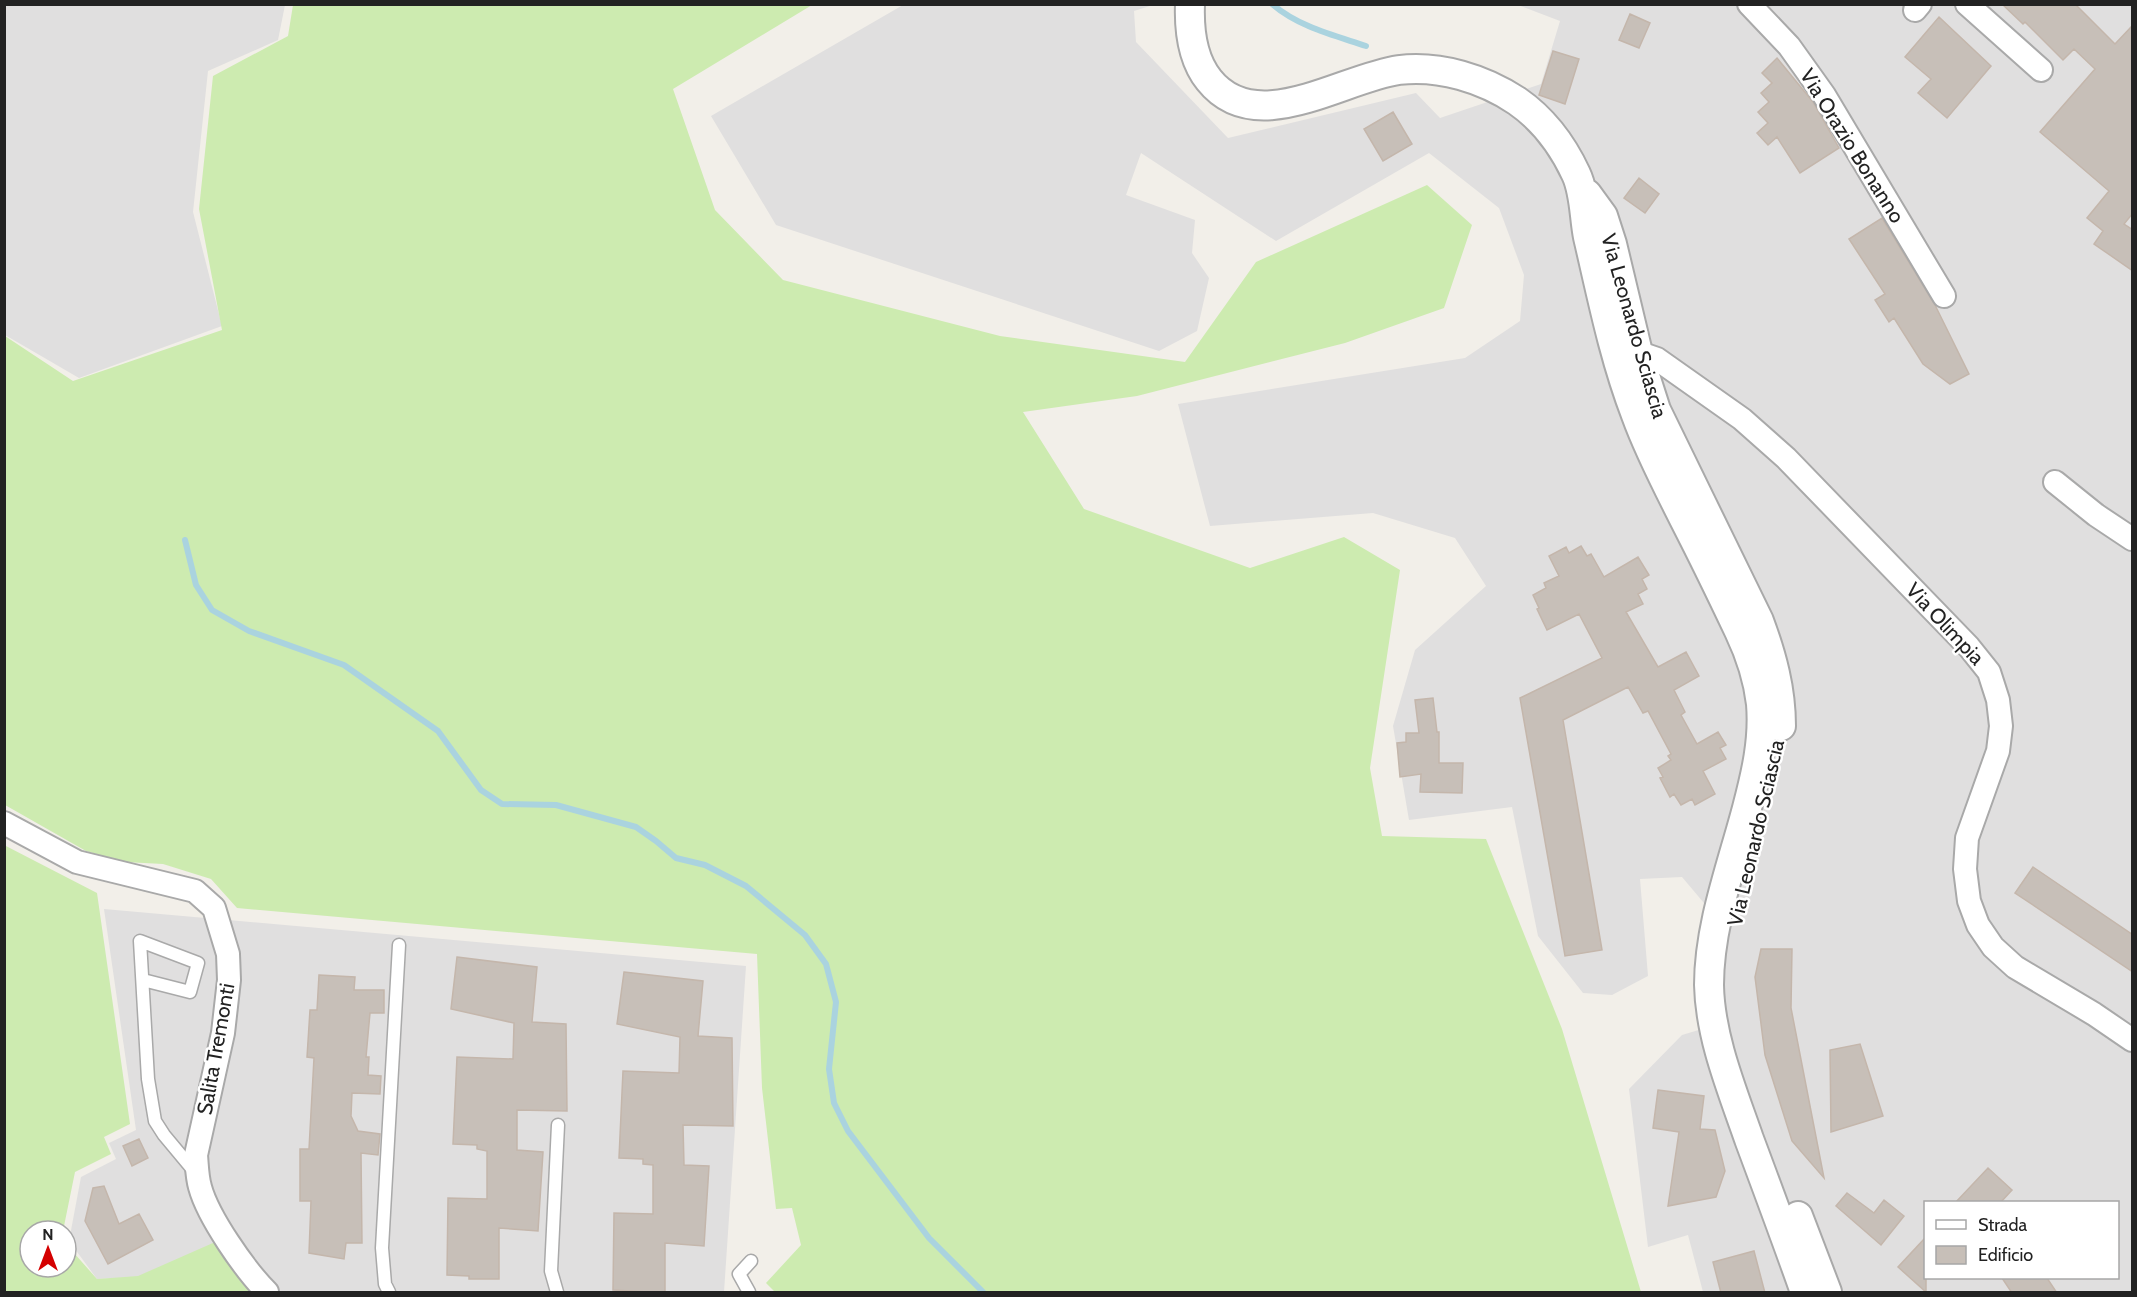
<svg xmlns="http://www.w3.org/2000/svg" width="2137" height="1297" viewBox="0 0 2137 1297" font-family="Cabin,sans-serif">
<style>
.residential{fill:#e0dfdf;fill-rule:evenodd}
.grass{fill:#cdebb0}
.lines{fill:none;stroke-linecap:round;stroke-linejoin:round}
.stream{stroke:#aad3df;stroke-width:6}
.building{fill:#c7bfb8;stroke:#c4b6ab;stroke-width:1.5}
.service-casing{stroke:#a9a9a9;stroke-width:15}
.minor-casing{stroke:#a9a9a9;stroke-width:26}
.tertiary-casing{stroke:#a9a9a9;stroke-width:32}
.service{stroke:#fff;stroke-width:12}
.minor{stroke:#fff;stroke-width:22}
.tertiary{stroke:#fff;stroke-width:28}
.labels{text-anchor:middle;stroke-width:5;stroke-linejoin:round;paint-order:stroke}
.street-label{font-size:21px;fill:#222;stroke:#fff}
</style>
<rect width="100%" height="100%" fill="#f2efe9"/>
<!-- residential -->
<path class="residential" d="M5,5H285L278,40L208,71L193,212L222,326L79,378L5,335Z
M903,5H1153L1134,11L1136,42L1228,138L1416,93L1440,118L1541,84L1560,21L1518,5H2132V1292H1703L1688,1235L1648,1247L1629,1089L1682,1035L1702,1029L1709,909L1682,877L1640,879L1648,976L1612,995L1583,993L1538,936L1512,807L1409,820L1393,726L1415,650L1486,586L1455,538L1373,513L1210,526L1178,404L1465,358L1520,321L1524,275L1499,208L1429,153L1276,241L1141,153L1126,195L1195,220L1192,253L1209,278L1197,331L1159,351L776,225L711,116ZM1926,1202H2118V1278H1926Z
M104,909L746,966L724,1292H261L139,1277L97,1279L69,1241L81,1177L116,1159L109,1143L136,1130Z"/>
<!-- grass -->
<path class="grass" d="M293,5H812L673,89L715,210L783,280L1000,336L1185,362L1256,262L1427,185L1472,225L1444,308L1345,343L1137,396L1023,412L1084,509L1250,568L1344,537L1400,570L1370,768L1382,836L1486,839L1562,1029L1641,1292H775L766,1283L801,1245L792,1208L776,1209L762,1088L757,954L237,908L211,879L163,864L125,862L86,851L5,805V336L73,381L222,330L199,209L213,76L288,36Z
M4,845L97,893L130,1124L104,1137L111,1154L75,1172L63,1231H30V1267H66V1244L97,1279L138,1276L222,1239L259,1292H5Z"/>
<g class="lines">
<!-- stream -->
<path class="stream" d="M1272,4C1299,27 1333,35 1366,46
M185,540L196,585L212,610L249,631L344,665L438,731L481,790L502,804L556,805L636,827L656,841L676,858L705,865L746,886L805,935L826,964L836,1002L829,1069L834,1103L848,1131L929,1238L983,1292"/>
</g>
<!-- building -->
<path class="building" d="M2002,4H2075L2115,44L2133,25V213L2124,224L2133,230V271L2094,244L2103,231L2087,218L2109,191L2040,132L2095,69L2074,49L2063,60L2025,22L2023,24Z
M1630,14L1650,23L1639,48L1619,40Z
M1939,17L1991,66L1947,118L1918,93L1931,79L1905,57Z
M1553,51L1579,59L1565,104L1539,95Z
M1777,58L1813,102L1839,148L1800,173L1777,137L1768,145L1757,133L1768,123L1758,112L1769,102L1761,93L1772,83L1762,73Z
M1393,112L1412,144L1383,161L1364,129Z
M1639,178L1659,194L1645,213L1624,198Z
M1882,218L1935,305L1969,374L1950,384L1923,364L1894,318L1889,322L1875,300L1885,294L1849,239Z
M1581,546L1587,556L1591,554L1604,577L1638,557L1649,575L1642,579L1647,589L1638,594L1643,604L1626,612L1658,667L1686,652L1699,676L1674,690L1685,712L1681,715L1697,744L1718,732L1726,745L1720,748L1726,759L1703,771L1715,794L1695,805L1692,799L1681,805L1674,794L1670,797L1660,778L1663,777L1658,768L1671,760L1668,756L1671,754L1648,711L1643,713L1628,687L1563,720L1602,950L1565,956L1520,698L1602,658L1579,614L1547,630L1537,609L1539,608L1533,595L1546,588L1544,583L1559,576L1549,556L1566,547L1569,553Z
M1433,698L1437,732H1439V763H1463L1462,793L1420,792L1421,774L1400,777L1397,743L1406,742V733H1419L1415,700Z
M2033,867L2133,935V972L2015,893Z
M1761,949H1792L1791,1008L1824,1178L1792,1141L1765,1055L1755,977Z
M457,957L537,967L532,1022L566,1024L567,1111L517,1110V1150L543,1152L538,1231L499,1228V1279H469V1276L447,1275L448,1198L487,1199V1151L477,1149V1145L453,1144L457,1057L513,1059L514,1023L451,1009Z
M624,972L703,981L698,1036L732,1038L733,1126L683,1125L684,1165L709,1166L704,1246L665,1243V1293L613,1290L614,1213L653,1214V1165L643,1164V1159L619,1158L623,1071L679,1073L680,1037L617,1024Z
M319,975L355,977L354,990H384V1013H370L366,1057H369L368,1075L381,1076L380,1094L352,1093L351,1116L358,1131L380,1134L378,1155L361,1153L362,1243H346L344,1259L309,1253L311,1201H300V1149H309L314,1058L307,1057L310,1010H317Z
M1860,1044L1883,1116L1831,1132L1830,1050Z
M1658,1090L1704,1096L1700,1129L1715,1130L1725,1171L1716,1197L1668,1206L1679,1132L1653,1128Z
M139,1139L148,1158L132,1166L123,1146Z
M1988,1168L2012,1190L2000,1203H1955Z
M104,1186L119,1224L139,1214L153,1240L108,1264L85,1221L93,1188Z
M1847,1193L1874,1213L1884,1200L1904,1216L1881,1245L1836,1206Z
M1926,1237V1292L1898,1267Z
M1754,1251L1765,1293H1721L1713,1262Z
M2002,1278H2047L2057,1293H2012Z"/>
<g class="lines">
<defs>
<path id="service" d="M143,980L190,992L198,963L140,941L148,1079L155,1121L164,1135L194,1171
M389,1292L385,1284L382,1248L399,945
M557,1292L551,1271L558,1125
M749,1292L739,1274L751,1261"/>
<path id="minor" d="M1749,4L1789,46L1824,95L1944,296
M1967,4L2041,70
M1915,10L1920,4
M1625,348L1657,359L1742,419L1786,458L1969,647L1989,672L1998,700L2001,726L1998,751L1967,838L1965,869L1969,901L1978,925L1993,947L2015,967L2094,1014L2132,1040
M2055,482L2096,515L2132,539
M4,823L77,862L195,891L214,908L228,954L229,980L223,1033L196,1155C197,1166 197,1177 200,1187C208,1217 245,1270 267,1292"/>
<path id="tertiary" d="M1190,4C1189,30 1193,60 1209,80C1256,139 1342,78 1399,70C1440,65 1484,79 1517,101C1543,119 1563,146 1576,174C1585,193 1584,218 1588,237C1602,297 1614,358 1636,415C1649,451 1667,485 1684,519C1703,556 1721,593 1739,631C1750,654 1758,678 1761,704C1764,740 1756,774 1747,808C1732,865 1709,925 1709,985C1710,1037 1732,1090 1749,1139C1768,1190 1787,1241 1805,1292
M1587,194L1603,216L1612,244L1639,357L1656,410L1759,621C1772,656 1781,689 1781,726
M1798,1216L1827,1292"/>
</defs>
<!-- service casing -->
<use href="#service" class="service-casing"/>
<!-- minor casing -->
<use href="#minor" class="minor-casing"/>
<!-- tertiary casing -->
<use href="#tertiary" class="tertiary-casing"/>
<!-- service -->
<use href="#service" class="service"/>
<!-- minor -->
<use href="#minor" class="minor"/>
<!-- tertiary -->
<use href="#tertiary" class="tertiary"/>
</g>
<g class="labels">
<!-- street labels -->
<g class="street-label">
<text transform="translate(1852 146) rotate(58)" y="7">Via Orazio Bonanno</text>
<text transform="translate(1634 326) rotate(74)" y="7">Via Leonardo Sciascia</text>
<text transform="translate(1945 624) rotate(47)" y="7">Via Olimpia</text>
<text transform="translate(1756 833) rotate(-77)" y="7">Via Leonardo Sciascia</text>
<text transform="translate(216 1049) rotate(-80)" y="7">Salita Tremonti</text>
</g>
</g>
<!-- border -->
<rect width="2137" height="1297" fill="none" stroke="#222222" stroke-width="12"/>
<!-- legend -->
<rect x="1924" y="1201" width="195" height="78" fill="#ffffff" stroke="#a7a7a7" stroke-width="1.5"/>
<rect x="1936" y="1220" width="30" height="9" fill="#ffffff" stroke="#a7a7a7" stroke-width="1.5"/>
<text x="1978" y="1231" font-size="18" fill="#222222">Strada</text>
<rect x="1936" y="1246" width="30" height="18" fill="#c7bfb8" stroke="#a7a7a7" stroke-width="1.5"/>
<text x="1978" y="1261" font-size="18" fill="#222222">Edificio</text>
<!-- north arrow -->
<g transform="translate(48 1249)"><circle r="28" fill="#ffffff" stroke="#a7a7a7" stroke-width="1.5"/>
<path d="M0-4.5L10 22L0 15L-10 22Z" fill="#d40000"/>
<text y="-9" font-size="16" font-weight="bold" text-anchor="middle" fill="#222222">N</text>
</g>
</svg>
